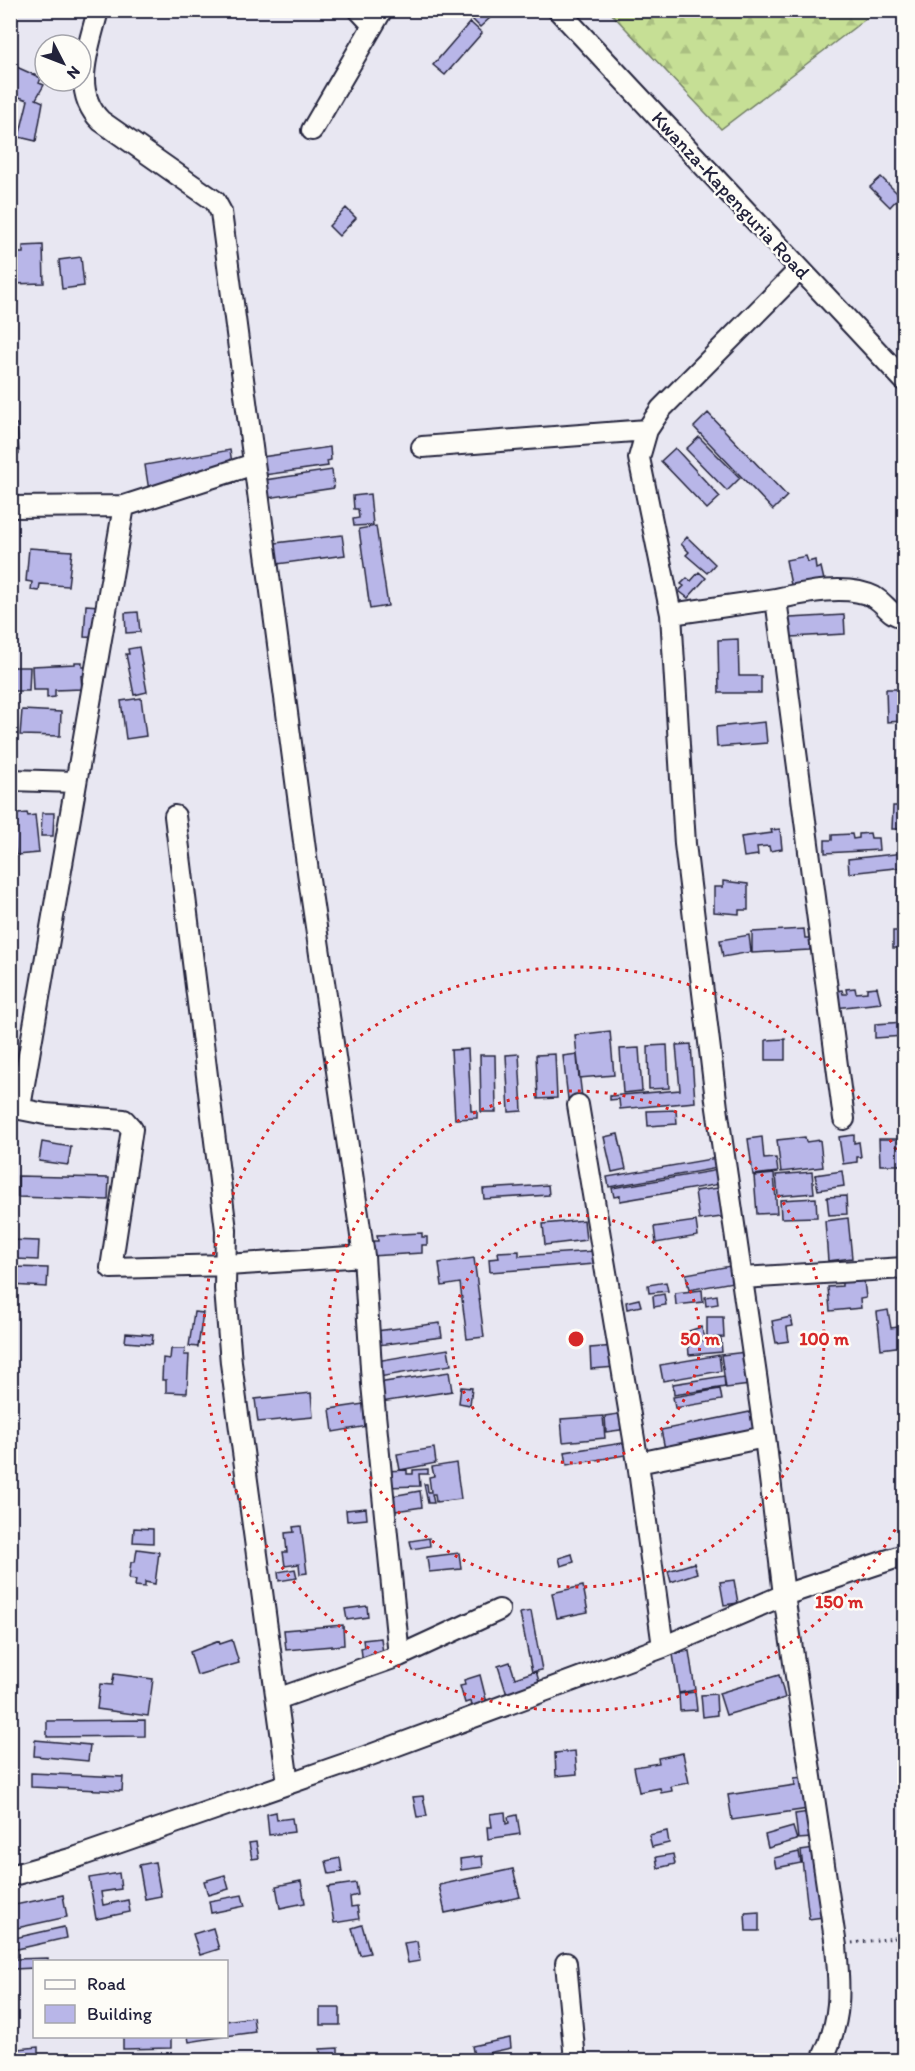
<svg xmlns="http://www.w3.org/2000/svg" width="915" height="2071" viewBox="0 0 915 2071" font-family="Itim,sans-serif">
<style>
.forest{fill:url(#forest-firs);stroke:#748068;stroke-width:1.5}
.building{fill:#b8b6e8;stroke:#22223b;stroke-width:1.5}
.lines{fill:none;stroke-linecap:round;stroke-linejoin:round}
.minor-casing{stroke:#22223b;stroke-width:24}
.path{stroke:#22223b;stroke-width:3;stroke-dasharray:1.5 4.5;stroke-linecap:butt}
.minor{stroke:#fdfcf7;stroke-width:20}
.ring{fill:none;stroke:#d62828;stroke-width:3;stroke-dasharray:3 6}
.labels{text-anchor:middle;stroke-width:5;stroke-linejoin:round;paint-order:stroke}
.street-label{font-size:20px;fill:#22223b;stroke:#fdfcf7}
.centre{fill:#d62828;stroke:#fdfcf7;stroke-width:3}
.ring-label{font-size:18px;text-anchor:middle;font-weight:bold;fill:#d62828;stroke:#fdfcf7;stroke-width:5;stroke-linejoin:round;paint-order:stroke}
</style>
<defs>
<pattern id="forest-firs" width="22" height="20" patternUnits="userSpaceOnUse" patternTransform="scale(1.5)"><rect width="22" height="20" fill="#c6df95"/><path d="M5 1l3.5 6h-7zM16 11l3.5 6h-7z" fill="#aabf81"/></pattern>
</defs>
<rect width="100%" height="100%" fill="#e8e7f2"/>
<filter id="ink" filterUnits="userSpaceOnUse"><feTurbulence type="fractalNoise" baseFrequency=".0167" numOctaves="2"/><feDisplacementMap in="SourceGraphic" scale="12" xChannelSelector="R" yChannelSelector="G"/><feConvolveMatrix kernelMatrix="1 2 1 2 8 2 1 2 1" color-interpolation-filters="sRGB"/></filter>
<g filter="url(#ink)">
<!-- forest -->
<path class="forest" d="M609,11H876L721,129Z"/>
<!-- building -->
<path class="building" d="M463,10H482L490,18L480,27Z
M470,22L482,33L445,75L433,65Z
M10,64L41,78L39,83L44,85L36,99L43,102L36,141L19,137L28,100L10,94Z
M881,177L900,196L890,207L870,187Z
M346,208L356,218L339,236L329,226Z
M43,245L44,283L10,284V253H23V246Z
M81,257L84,286L62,289L59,260Z
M708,413L787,496L773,510L694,427Z
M10,424H17L19,454L10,455Z
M699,437L740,478L727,491L686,449Z
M330,447L331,460L327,461L328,466L257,476L255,458Z
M675,448L720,497L707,509L661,461Z
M230,450L235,483L150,497L145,465Z
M332,470L334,488L261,499L258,481Z
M370,494L373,525L354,526L353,519L359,518L358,509H354L353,496Z
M376,526L388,606L370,609L359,529Z
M342,535L345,555L270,565L267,544Z
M687,537L715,564L707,573L686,555L689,552L681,544Z
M29,548L72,551L68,586L40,584L39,591L31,590L32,582L26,581Z
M806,556L808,562L815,560L816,569L821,567L826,589L820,600L795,605L786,560Z
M699,572L706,578L688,598L679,591L684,586L681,584L687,578L691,581Z
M86,605L99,606L98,638L84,637Z
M138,612L140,632L126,633L125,613Z
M844,615L845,634L773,638L772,619Z
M738,639L739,676H761V693H719L718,640Z
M139,647L147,692L134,695L126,654H129L128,649Z
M75,662H82V667H86V675L81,676L82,689L55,690V697L47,698V690H33L32,666L75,664Z
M10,667H30L29,691H10Z
M886,689H904V721L887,722Z
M141,698L146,736L126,739L121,701Z
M22,710L61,712L60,736L20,735Z
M765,722L767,743L717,747L716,727Z
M893,806H904V829H892Z
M27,813L28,816L35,815L39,853L16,855L14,835H10V815Z
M42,813H54L53,836H41Z
M780,829L782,849L770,851L769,846L757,847L758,855L744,857L741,837L772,833L771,830Z
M870,833L871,838H878L879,850L825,853V840H832V835L852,834L853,839L859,838V834Z
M904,853V867L849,873L848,859Z
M723,881L748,884V910H739V914L714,912V887H723Z
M804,929L805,938H810V950L752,953V932Z
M893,931H904V948H893Z
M749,935L751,952L723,957L720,940Z
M877,987L881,1003L835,1008L834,991L842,990L843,994H847L846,989L855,988L856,993L867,992V988Z
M904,1022V1036L875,1038V1024Z
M610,1031L614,1075L579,1078L575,1035Z
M785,1039V1060H766V1040Z
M691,1044L695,1102L620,1109L619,1099L610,1100V1096L680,1090L676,1045Z
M667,1045L669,1088L649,1089L648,1046Z
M639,1048L642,1091L623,1093L620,1049Z
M468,1049L471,1111H477V1118L455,1119L451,1050Z
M519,1054L522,1111L509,1112L506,1055Z
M555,1054L557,1098L538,1099L536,1055Z
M577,1054L582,1097L568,1099L563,1056Z
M480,1055H495L496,1112H481Z
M676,1110L677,1124L648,1126L647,1111Z
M618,1134L626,1169L612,1172L604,1137Z
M854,1135V1143L859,1142L861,1157H857V1162L843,1164L839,1137Z
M762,1137L764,1159L776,1158L778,1172L753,1175L748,1139Z
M805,1137L806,1142L820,1140L823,1167L781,1172L777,1140Z
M879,1139H904V1165H880Z
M42,1142L71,1147L68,1165L39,1161Z
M722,1157L724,1167L609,1187L607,1177Z
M724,1169L726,1183L620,1201V1196L614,1197L612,1188Z
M842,1171L844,1186L818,1190L815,1175Z
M812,1172L814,1193L778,1196L776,1175Z
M774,1174L777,1213L757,1214L754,1176Z
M18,1176L109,1178L108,1200L18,1197Z
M548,1185L549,1195L484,1199L483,1189Z
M726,1187L729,1216L699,1220L695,1191Z
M846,1196L847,1214L829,1215L827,1197Z
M816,1198L817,1217L781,1218L780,1200Z
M848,1218L852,1258L828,1261L825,1221Z
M584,1220L586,1240L545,1245L543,1224Z
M696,1221L698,1236L656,1243L654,1227Z
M422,1233V1237H427V1245H422V1253L370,1256L369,1241H378L377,1235Z
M10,1240L39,1241L38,1260L17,1259L16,1267L48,1268L47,1287L10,1285Z
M519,1251V1256L594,1251L595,1264L490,1272L489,1259L499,1258L498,1252Z
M474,1258L484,1337L467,1339L460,1283L442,1286L439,1263Z
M730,1266L733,1282L689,1290L686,1274Z
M855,1278L856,1282L864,1281L866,1298L860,1299L861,1308L830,1311L828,1287L842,1286V1280Z
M666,1282L668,1291L649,1293L648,1285Z
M702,1290L703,1302L676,1305L675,1293Z
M664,1294L666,1305L654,1307L653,1296Z
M717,1295L718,1304L706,1306L705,1297Z
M639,1299L641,1306L627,1309L626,1302Z
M888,1310L891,1328L898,1327L903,1346L881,1349L877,1312Z
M194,1312L203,1313L198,1347L189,1346Z
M707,1317H723L724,1337L707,1338Z
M791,1317L793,1326L787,1327L789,1341L776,1343L772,1321Z
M440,1323L442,1337L370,1346L368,1332Z
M701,1327L705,1337L693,1341L689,1331Z
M126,1333L153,1335L152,1344L125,1342Z
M721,1339L722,1352L689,1355L688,1342Z
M615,1346L616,1367L591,1369L590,1348Z
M171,1349H185L184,1355H189L187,1393L166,1392V1380H162L163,1358L170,1359Z
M448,1349L451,1365L373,1378L370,1362Z
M746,1352L750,1385L726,1388L721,1355Z
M719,1355L721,1371L663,1381L660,1365Z
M449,1372L452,1391L375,1403L372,1384Z
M724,1376L725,1387L674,1395L673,1384Z
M461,1387L472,1388L470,1405L459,1403Z
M720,1389L722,1400L675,1408L673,1397Z
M311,1393L313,1417L258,1422L255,1399Z
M370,1403L374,1425L333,1432L330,1409Z
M750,1412L754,1431L665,1449L661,1430Z
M625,1413L627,1429L606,1432L605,1416Z
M603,1416L605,1438L563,1442L561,1419Z
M629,1442L631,1454L567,1465L565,1452Z
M434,1448L436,1463L400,1470L397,1454Z
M456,1463L461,1499L436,1502L435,1494H432L434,1503H428L424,1484H427L428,1492H431L429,1477L434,1476L432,1467Z
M428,1469V1474H419L420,1486L384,1487V1471L407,1470V1474H413V1470Z
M420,1491L422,1507L389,1512L386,1497Z
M366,1508L367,1519L347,1521L346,1510Z
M301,1526L307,1573L300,1574L299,1564L285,1566L283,1552H287L285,1533L294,1532L293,1527Z
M134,1528L153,1529V1543L133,1542Z
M429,1538L430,1546L412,1549L410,1541Z
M137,1549L159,1552L155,1584L145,1582V1587L135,1586L136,1580L129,1579L131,1562H135Z
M459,1553L461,1569L429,1572L427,1557Z
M572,1554L574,1562L561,1566L559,1558Z
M694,1563L697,1573L671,1582L668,1571Z
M295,1569L297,1578L279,1581L278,1572Z
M734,1580L738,1603L724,1605L720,1582Z
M583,1586L588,1612L557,1618L552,1593Z
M367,1606L368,1617L347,1620L345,1609Z
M531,1611L542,1670L532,1672L520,1613Z
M343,1625L344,1645L286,1650L284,1630Z
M381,1638L385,1669L363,1663L361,1648L364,1647L363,1640Z
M232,1640L239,1663L197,1675L190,1652L219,1641L220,1644Z
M689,1651L695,1690L679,1693L673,1654Z
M510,1662L515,1678L536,1671L540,1685L507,1695L498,1666Z
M114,1674L153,1679L148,1716L97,1709L100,1684L112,1685Z
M480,1675L487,1703L472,1707L471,1701L465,1703L460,1686L465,1685L464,1680Z
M779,1675L785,1698L726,1715L719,1693Z
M695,1692L697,1710L680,1711L679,1694Z
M716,1694L717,1715L703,1717L701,1695Z
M145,1720V1736L47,1737V1721Z
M35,1740L90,1745L88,1761L34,1756Z
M575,1751L577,1774L556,1776L555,1753Z
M683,1753L689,1783L671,1786L672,1791L661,1793L660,1788L639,1792L634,1767L659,1763L658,1758Z
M31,1773L123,1777L122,1791L31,1787Z
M804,1777L808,1809L732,1820L728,1795L795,1785L794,1778Z
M423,1796L427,1816L417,1817L413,1797Z
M276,1812L277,1820L292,1818L294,1832L269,1835L267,1814Z
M505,1812L506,1824L509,1823L508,1817L517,1815L520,1834L488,1839L487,1827H492L490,1814Z
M809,1812L812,1838L798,1839L795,1814Z
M793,1827L797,1840L768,1848L765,1835Z
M667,1831L669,1843L652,1847L649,1835Z
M256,1842L259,1858L252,1859L249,1843Z
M814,1849L823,1917L809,1919L801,1851Z
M799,1852L801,1863L776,1868L774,1858Z
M673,1854L675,1864L658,1868L656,1857Z
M482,1856L483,1867L461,1870L460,1859Z
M340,1858L342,1872L329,1874L326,1861Z
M155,1862L161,1896L145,1899L139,1865Z
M513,1869L520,1897L445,1913L439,1885Z
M119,1873L121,1889L101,1892L103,1905L128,1900L130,1912L96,1919L89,1878Z
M225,1875L229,1889L208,1895L204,1881Z
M301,1881L305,1903L280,1908L276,1886Z
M356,1883L358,1895L350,1897L351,1907L357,1906L359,1919L334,1923L328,1887Z
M63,1895L67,1917L12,1929L10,1906Z
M242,1895L245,1906L211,1913L209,1901Z
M759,1912V1931H746L745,1913Z
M362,1925L370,1953L360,1955L352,1928Z
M64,1927L66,1938L13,1950L10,1939Z
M213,1928L219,1949L200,1955L193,1934Z
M417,1941L420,1961L408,1963L404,1943Z
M48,1958V1962H34V1968L14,1969V1959Z
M320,2008H340V2025H320Z
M253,2017L255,2032L226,2036V2021Z
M171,2036V2048L123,2049V2037Z
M188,2036H226L189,2042Z
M510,2038L511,2048L474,2056L472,2046Z
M38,2047V2060H18V2049Z
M338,2048V2060H321L320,2049Z
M310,2054L311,2060H289L288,2058Z
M390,2055V2060H376V2056Z"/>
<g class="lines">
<defs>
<path id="minor" d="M98,10C89,48 70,91 101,121L215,201L221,212L308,872L364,1256L372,1384L399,1656L277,1699
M359,10L373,25
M558,10L904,380
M312,130L382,10
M800,269L661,409L647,430L639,458L671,614L685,844L717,1108L765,1437L784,1595L836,1946C840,1990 842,2019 822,2060
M422,447L647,430
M10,507L124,506L254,464
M776,599C803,593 847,583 874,597C886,604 889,615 904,617
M671,614L776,599L844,1119
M10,780L75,782
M175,816L226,1230L225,1289L231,1363L288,1783
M578,1105L638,1463L663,1647
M10,1107L45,1114L124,1120L132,1129L111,1268L227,1265L364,1256
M20,1107L124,506
M742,1278L904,1268
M638,1463L765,1437
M399,1656L499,1610
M10,1876L77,1857L365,1757L663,1647L784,1595L904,1555
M566,1963L575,2060"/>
</defs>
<!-- minor casing -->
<use href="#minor" class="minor-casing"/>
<!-- path -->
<path class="path" d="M852,1943L904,1937"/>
<!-- minor -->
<use href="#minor" class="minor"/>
</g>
</g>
<!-- distance rings -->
<g class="ring">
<circle cx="576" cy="1339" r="124"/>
<circle cx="576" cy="1339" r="248"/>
<path d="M904 1514A372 372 0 1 1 904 1164"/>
</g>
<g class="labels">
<!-- street labels -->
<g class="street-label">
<text transform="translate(731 195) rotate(47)" y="7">Kwanza-Kapenguria Road</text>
</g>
</g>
<circle cx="576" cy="1339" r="9" class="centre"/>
<g class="ring-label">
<text x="700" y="1345">50 m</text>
<text x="824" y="1345">100 m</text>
<text x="839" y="1608">150 m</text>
</g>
<!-- margin -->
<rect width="915" height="2071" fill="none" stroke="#fdfcf7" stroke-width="36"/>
<rect x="18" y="18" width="879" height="2035" fill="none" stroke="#22223b" stroke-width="2" filter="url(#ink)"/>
<!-- legend -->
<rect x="33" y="1960" width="195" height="78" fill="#fdfcf7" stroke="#a5a5ac" stroke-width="1.5"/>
<rect x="45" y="1980" width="30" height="9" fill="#fdfcf7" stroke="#a5a5ac" stroke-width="1.5"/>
<text x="87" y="1990" font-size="18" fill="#22223b">Road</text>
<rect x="45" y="2005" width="30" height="18" fill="#b8b6e8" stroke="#a5a5ac" stroke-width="1.5"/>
<text x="87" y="2020" font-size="18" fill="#22223b">Building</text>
<!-- north arrow -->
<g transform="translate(63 63) rotate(132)"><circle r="28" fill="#fdfcf7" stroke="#a5a5ac" stroke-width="1.5"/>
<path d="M0-4.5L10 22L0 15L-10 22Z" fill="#22223b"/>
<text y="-9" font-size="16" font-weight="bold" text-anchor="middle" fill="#22223b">N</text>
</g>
</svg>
